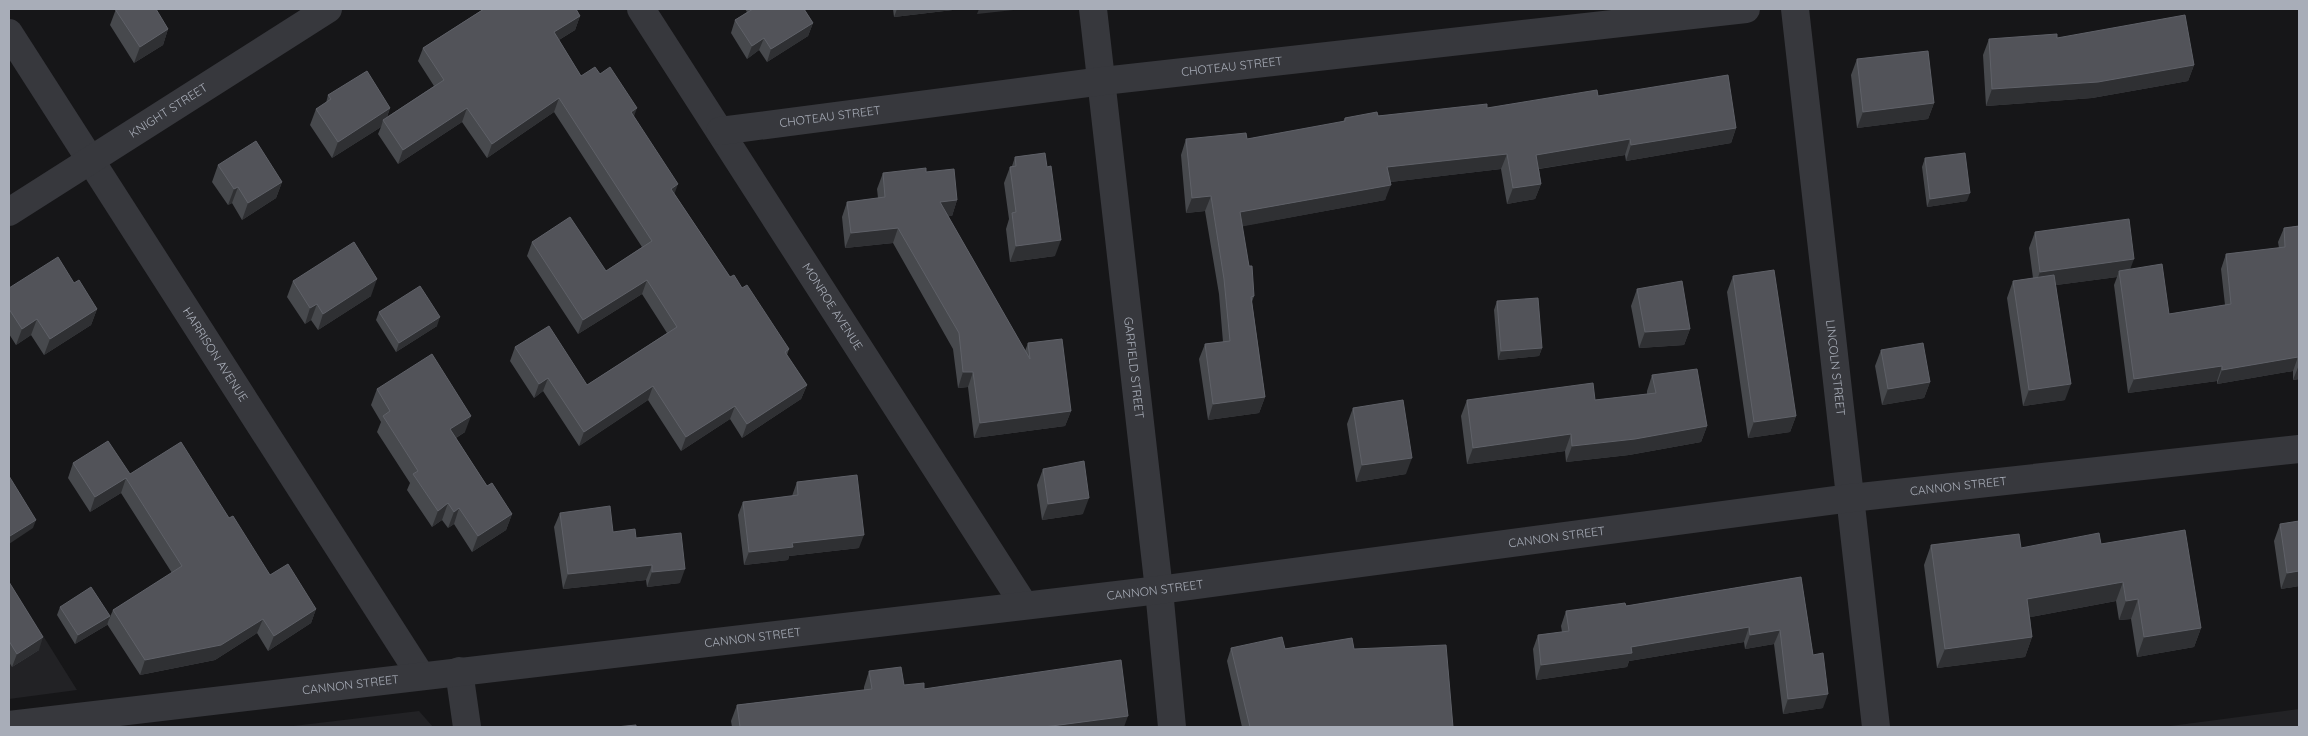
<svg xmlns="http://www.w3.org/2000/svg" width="2308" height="736" viewBox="0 0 2308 736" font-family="Quicksand,sans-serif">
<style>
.built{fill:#222225}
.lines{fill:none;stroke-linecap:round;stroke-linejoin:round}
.minor{stroke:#37383d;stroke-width:28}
.wall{fill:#47494d}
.shaded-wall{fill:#2f3033}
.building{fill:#525359;stroke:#5f6168}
.labels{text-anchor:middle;stroke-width:4.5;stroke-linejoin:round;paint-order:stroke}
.street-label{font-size:12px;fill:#a8adb8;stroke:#111113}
</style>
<rect width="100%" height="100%" fill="#161618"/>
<!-- built -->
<path class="built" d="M9,581L77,690L9,699Z
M2299,709V727H2163Z
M419,711L433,727H285Z"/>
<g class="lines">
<!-- minor -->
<g class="minor">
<path id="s1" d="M641,9L1024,605"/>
<path id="s2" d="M1093,9L1159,590L1172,727"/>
<path id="s3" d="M1795,9L1876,727"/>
<path id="s4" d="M9,33L421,676"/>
<path id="s5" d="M720,131L1103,81L1746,9"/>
<path id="s6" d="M9,212L328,9"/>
<path d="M459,671L467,727"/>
<path id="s7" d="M9,725L1159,590L1851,498L2299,449"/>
</g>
</g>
<!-- wall -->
<path class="wall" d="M116,9L168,29L163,45L134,63L110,25Z
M482,9H576L580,16L575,30L559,40L581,76L600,74L634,117L674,193L730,277L742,288L789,349L787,355L807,385L801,399L742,438L730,419L681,451L648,400L579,446L543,391L534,398L510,361L515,347L587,385L667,333L642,294L578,334L527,256L532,242L606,271L642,247L554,112L487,158L462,122L398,164L378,134L381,127L332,158L310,125L316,109L326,103L328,95L390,108L387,117L434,86L418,61L423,48L482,10Z
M745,9H804L813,23L808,36L767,62L759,50L747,59L731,33L735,20L747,12Z
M893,9H961L894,17Z
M2057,38L2194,65L2188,81L2092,98L1986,106L1983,55L1989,39Z
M1857,59L1934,103L1928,119L1857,128L1851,75Z
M1598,96L1736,128L1731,143L1626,161L1625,155L1539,169L1541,184L1535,199L1507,204L1501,169L1390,182L1385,200L1242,226L1254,296L1252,302L1265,397L1259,413L1208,420L1199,359L1205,344L1223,342L1219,294L1205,211L1186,213L1181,155L1186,139H1247L1343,122L1345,118L1487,108Z
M1015,157L1055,256L1010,262L1006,229L1009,219L1004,183L1010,167L1012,166Z
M1925,158L1967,201L1927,207L1922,167Z
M218,165L282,182L276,198L242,220L232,203L228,205L212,182Z
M926,172L957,200L952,216H948L1025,351L1028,343L1071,411L1065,426L974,438L968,387L958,388L953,349L893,243L845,248L842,217L847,202L878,198L877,189L883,173Z
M2299,226V379L2293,380V371L2217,384V381L2128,393L2114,285L2117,277L2056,285L2065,400L2023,406L2007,298L2013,281L2033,278L2029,248L2035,232L2131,269L2169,314L2225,305L2221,269L2226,254L2279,248L2278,242L2284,228Z
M1733,276L1796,416L1790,432L1748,438L1727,292Z
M293,281L371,296L318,330L311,320L305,324L287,297Z
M9,288L97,309L91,325L44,355L31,335L16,345L9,334Z
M1637,289L1690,329L1684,345L1639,348L1631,306Z
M1497,301L1542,348L1539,356L1498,360L1494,310Z
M379,312L437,326L396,352L376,320Z
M1881,350L1930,382L1924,398L1882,405L1875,366Z
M1652,375L1707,426L1701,442L1629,455L1566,462L1565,451L1467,464L1461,416L1467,400H1595L1647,394V391Z
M377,389L465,432L456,438L487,486L512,514L506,530L472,552L454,524L448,528L442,520L432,527L407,490L410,483L377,432L381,422L371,405Z
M1353,408L1406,474L1356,482L1347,424Z
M73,463L130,474L229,518L270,575L316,609L311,623L268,651L257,633L215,660L140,675L107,624L113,610L172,573L121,493L90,512L68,478Z
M1043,469L1083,514L1042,520L1037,485Z
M797,482L859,548L789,556L788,560L744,565L738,515L743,502L792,496Z
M560,513L613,532L636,538L680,583L647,587L646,580L563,589L554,527Z
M2280,524L2299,586L2281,589L2274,541Z
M2101,544L2201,628L2194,647L2137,657L2131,619L2119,620L2116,601L2030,617L2032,637L2025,657L1937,668L1924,565L1931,545L2021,548Z
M1801,577L1813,655L1823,708L1783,714L1774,644L1745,649L1744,642L1629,661L1627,667L1536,680L1533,649L1538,635L1562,632L1561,626L1566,611L1626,606Z
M9,582L39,650L12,667L9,662Z
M60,607L110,616L107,625L75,644L57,615Z
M1231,648L1354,649L1453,727H1242L1227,661Z
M869,671L904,685L1124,727H732L731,721L737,705L864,690V687Z"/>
<!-- shaded-wall -->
<path class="shaded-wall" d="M897,9H961L894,17Z
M979,9H1023L977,14Z
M580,16L575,30L549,46L554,32Z
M813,23L808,36L767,62L771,49Z
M168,29L163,45L134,63L140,47Z
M764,38L759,50L747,59L752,46Z
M2194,65L2188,81L2092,98L1986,106L1992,89Z
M559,98L554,112L487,158L492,144Z
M1934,103L1928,119L1857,128L1863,112Z
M390,108L385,122L383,120L381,127L332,158L338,142Z
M467,108L462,122L398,164L403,150Z
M637,108L632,122L631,112Z
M1736,128L1731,143L1626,161L1631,145Z
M1630,139L1625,155L1531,170L1536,155Z
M1507,154L1501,169L1382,183L1387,167Z
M282,182L276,198L242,220L248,203Z
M678,184L673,198L671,189Z
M1541,184L1535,199L1507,204L1513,188Z
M1391,185L1385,200L1234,228L1240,212Z
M238,187L232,203L228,205L234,189Z
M1970,193L1967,201L1927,207L1930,199Z
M1211,196L1205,211L1186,213L1192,198Z
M957,200L952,216L934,217L940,202Z
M898,228L893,243L845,248L851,233Z
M1061,240L1055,256L1010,262L1016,246Z
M2134,259L2128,275L2119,271L2117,277L2034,288L2040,272Z
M377,279L371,296L318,330L323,314Z
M647,280L642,294L578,334L583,320Z
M317,304L311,320L305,324L310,308Z
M97,309L91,325L44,355L50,339Z
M440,317L437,326L396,352L399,343Z
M37,319L31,335L16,345L22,329Z
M1690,329L1684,345L1639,348L1645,332Z
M1542,348L1539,356L1498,360L1501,351Z
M2298,357L2293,371L2217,384L2222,370Z
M2299,365V379L2293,380Z
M2222,366L2217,381L2128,393L2134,379Z
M963,372H973L968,387L958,388Z
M548,378L543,391L534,398L539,384Z
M1930,382L1924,398L1882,405L1888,389Z
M2071,384L2065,400L2023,406L2029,390Z
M807,385L801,399L742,438L747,424Z
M653,386L648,400L579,446L584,432Z
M1265,397L1259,413L1208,420L1213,404Z
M735,406L730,419L681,451L686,437Z
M1071,411L1065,426L974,438L980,423Z
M471,416L465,432L444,445L450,429Z
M1796,416L1790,432L1748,438L1754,422Z
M1707,426L1701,442L1629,455L1566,462L1572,446Z
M1571,434L1565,451L1467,464L1473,448Z
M1412,458L1406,474L1356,482L1362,465Z
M126,478L121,493L90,512L95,497Z
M1089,498L1083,514L1042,520L1048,504Z
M448,503L442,520L432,527L438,511Z
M459,508L454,524L448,528L454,512Z
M512,514L506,530L472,552L478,536Z
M36,520L33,528L9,544V540L10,536Z
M864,535L859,548L789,556L788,560L744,565L749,552L792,543Z
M652,565L646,580L563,589L568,574Z
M685,569L680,583L647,587L652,572Z
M2299,571V586L2281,589L2287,573Z
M2123,582L2116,601L2020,619L2027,599Z
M2138,599L2131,619L2119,620L2126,601Z
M316,609L311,623L268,651L274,636Z
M110,616L107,625L75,644L78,635Z
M263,619L257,633L215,660L140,675L145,660Z
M1749,627L1744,642L1629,661L1627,667L1536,680L1541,665L1631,647Z
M2201,628L2194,647L2137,657L2144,637Z
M1780,630L1774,644L1745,649L1750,635Z
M43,637L39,650L12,667L17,654Z
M2032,637L2025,657L1937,668L1945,649Z
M1828,694L1823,708L1783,714L1788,699Z
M1128,716L1124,727H1044Z"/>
<!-- building -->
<path class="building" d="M115,9H156L168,29L140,47Z
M484,9H576L580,16L554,32L581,76L595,67L600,74L610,67L637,108L631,112L678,184L671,189L730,277L734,275L742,288L747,285L789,349L785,352L807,385L747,424L735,406L686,437L653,386L584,432L548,378L539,384L515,347L549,326L587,385L677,327L647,280L583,320L532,242L570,217L606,271L652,241L559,98L492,144L467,108L403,150L383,120L444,80L423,48Z
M753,9H804L813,23L771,49L764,38L752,46L735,20Z
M2185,15L2194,65L2098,82L1992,89L1989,39L2057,34V38Z
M1928,51L1934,103L1863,112L1857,59Z
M367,71L390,108L338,142L316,109L331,99L328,95Z
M1728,75L1736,128L1631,145L1630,139L1536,155L1541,184L1513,188L1507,154L1387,167L1391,185L1240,212L1249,266H1252L1254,296L1251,297L1265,397L1213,404L1205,344L1230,341L1224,279L1211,196L1192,198L1186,139L1246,133L1247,139L1345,121V118L1377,112L1378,116L1487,104V108L1597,90L1598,96Z
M256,141L282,182L248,203L238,187L234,189L218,165Z
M1045,153L1047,167L1051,166L1061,240L1016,246L1012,213L1016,212L1010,167L1016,166L1015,157Z
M1965,153L1970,193L1930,199L1925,158Z
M926,168V172L954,169L957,200L940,202L1030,359L1028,343L1062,339L1071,411L980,423L973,372H963L959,333L898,228L851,233L847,202L885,197L883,173Z
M2129,219L2134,259L2040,272L2035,232Z
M2299,226V365L2298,357L2222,370V366L2134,379L2119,271L2162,264L2169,314L2231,304L2226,254L2285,247L2284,228Z
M354,242L377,279L323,314L317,304L310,308L293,281Z
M58,257L74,283L79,280L97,309L50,339L37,319L22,329L9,309V288Z
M1774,270L1796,416L1754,422L1733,276Z
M2054,275L2071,384L2029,390L2013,281Z
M1682,281L1690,329L1645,332L1637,289Z
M420,286L440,317L399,343L379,312Z
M1538,298L1542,348L1501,351L1497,301Z
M1923,343L1930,382L1888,389L1881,350Z
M432,354L471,416L450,429L487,486L492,483L512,514L478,536L459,508L454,512L448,503L438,511L413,474L418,471L383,416L390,411L377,389Z
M1697,369L1707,426L1635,439L1572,446L1571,434L1473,448L1467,400L1593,383L1595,400L1656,393L1652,375Z
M1403,400L1412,458L1362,465L1353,408Z
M108,441L130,474L181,442L229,518L233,516L270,575L288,564L316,609L274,636L263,619L221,645L145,660L113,610L182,566L126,478L95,497L73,463Z
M1084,461L1089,498L1048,504L1043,469Z
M857,475L864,535L792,543L793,547L749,552L743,502L798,495L797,482Z
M9,476L36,520L10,536L9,534Z
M610,506L613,532L635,529L636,538L681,533L685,569L652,572V565L568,574L560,513Z
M2299,521V571L2287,573L2280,524Z
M2185,530L2201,628L2144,637L2138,599L2126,601L2123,582L2027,599L2032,637L1945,649L1931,545L2019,534L2021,548L2099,533L2101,544Z
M1801,577L1813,655L1823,653L1828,694L1788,699L1780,630L1750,635L1749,627L1631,647L1632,653L1541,665L1538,635L1569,631L1566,611L1625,603L1626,606Z
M9,582L43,637L17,654L9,641Z
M91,587L110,616L78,635L60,607Z
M1282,637L1285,649L1352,638L1354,649L1446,645L1453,727H1250L1231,648Z
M1121,660L1128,716L1044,727H740L737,705L872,689L869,671L901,667L904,685L924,683V689Z
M636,725V727H616Z"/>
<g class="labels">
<!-- street labels -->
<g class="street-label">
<text dy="4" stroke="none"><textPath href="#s5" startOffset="516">CHOTEAU STREET</textPath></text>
<text dy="4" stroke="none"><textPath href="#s6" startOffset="189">KNIGHT STREET</textPath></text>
<text dy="4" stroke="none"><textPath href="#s5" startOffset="111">CHOTEAU STREET</textPath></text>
<text dy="4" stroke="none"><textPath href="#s1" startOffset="354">MONROE AVENUE</textPath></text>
<text dy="4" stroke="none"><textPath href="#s4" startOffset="382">HARRISON AVENUE</textPath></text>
<text dy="4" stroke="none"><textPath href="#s2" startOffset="361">GARFIELD STREET</textPath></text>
<text dy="4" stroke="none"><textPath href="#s3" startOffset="361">LINCOLN STREET</textPath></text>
<text dy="4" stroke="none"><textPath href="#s7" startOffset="1964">CANNON STREET</textPath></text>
<text dy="4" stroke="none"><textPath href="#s7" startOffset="1559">CANNON STREET</textPath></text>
<text dy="4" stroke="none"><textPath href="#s7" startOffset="1154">CANNON STREET</textPath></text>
<text dy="4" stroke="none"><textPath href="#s7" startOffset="749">CANNON STREET</textPath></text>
<text dy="4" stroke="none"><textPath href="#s7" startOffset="344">CANNON STREET</textPath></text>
</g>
</g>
<!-- border -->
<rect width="2308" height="736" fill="none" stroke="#a8adb8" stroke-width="20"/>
</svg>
